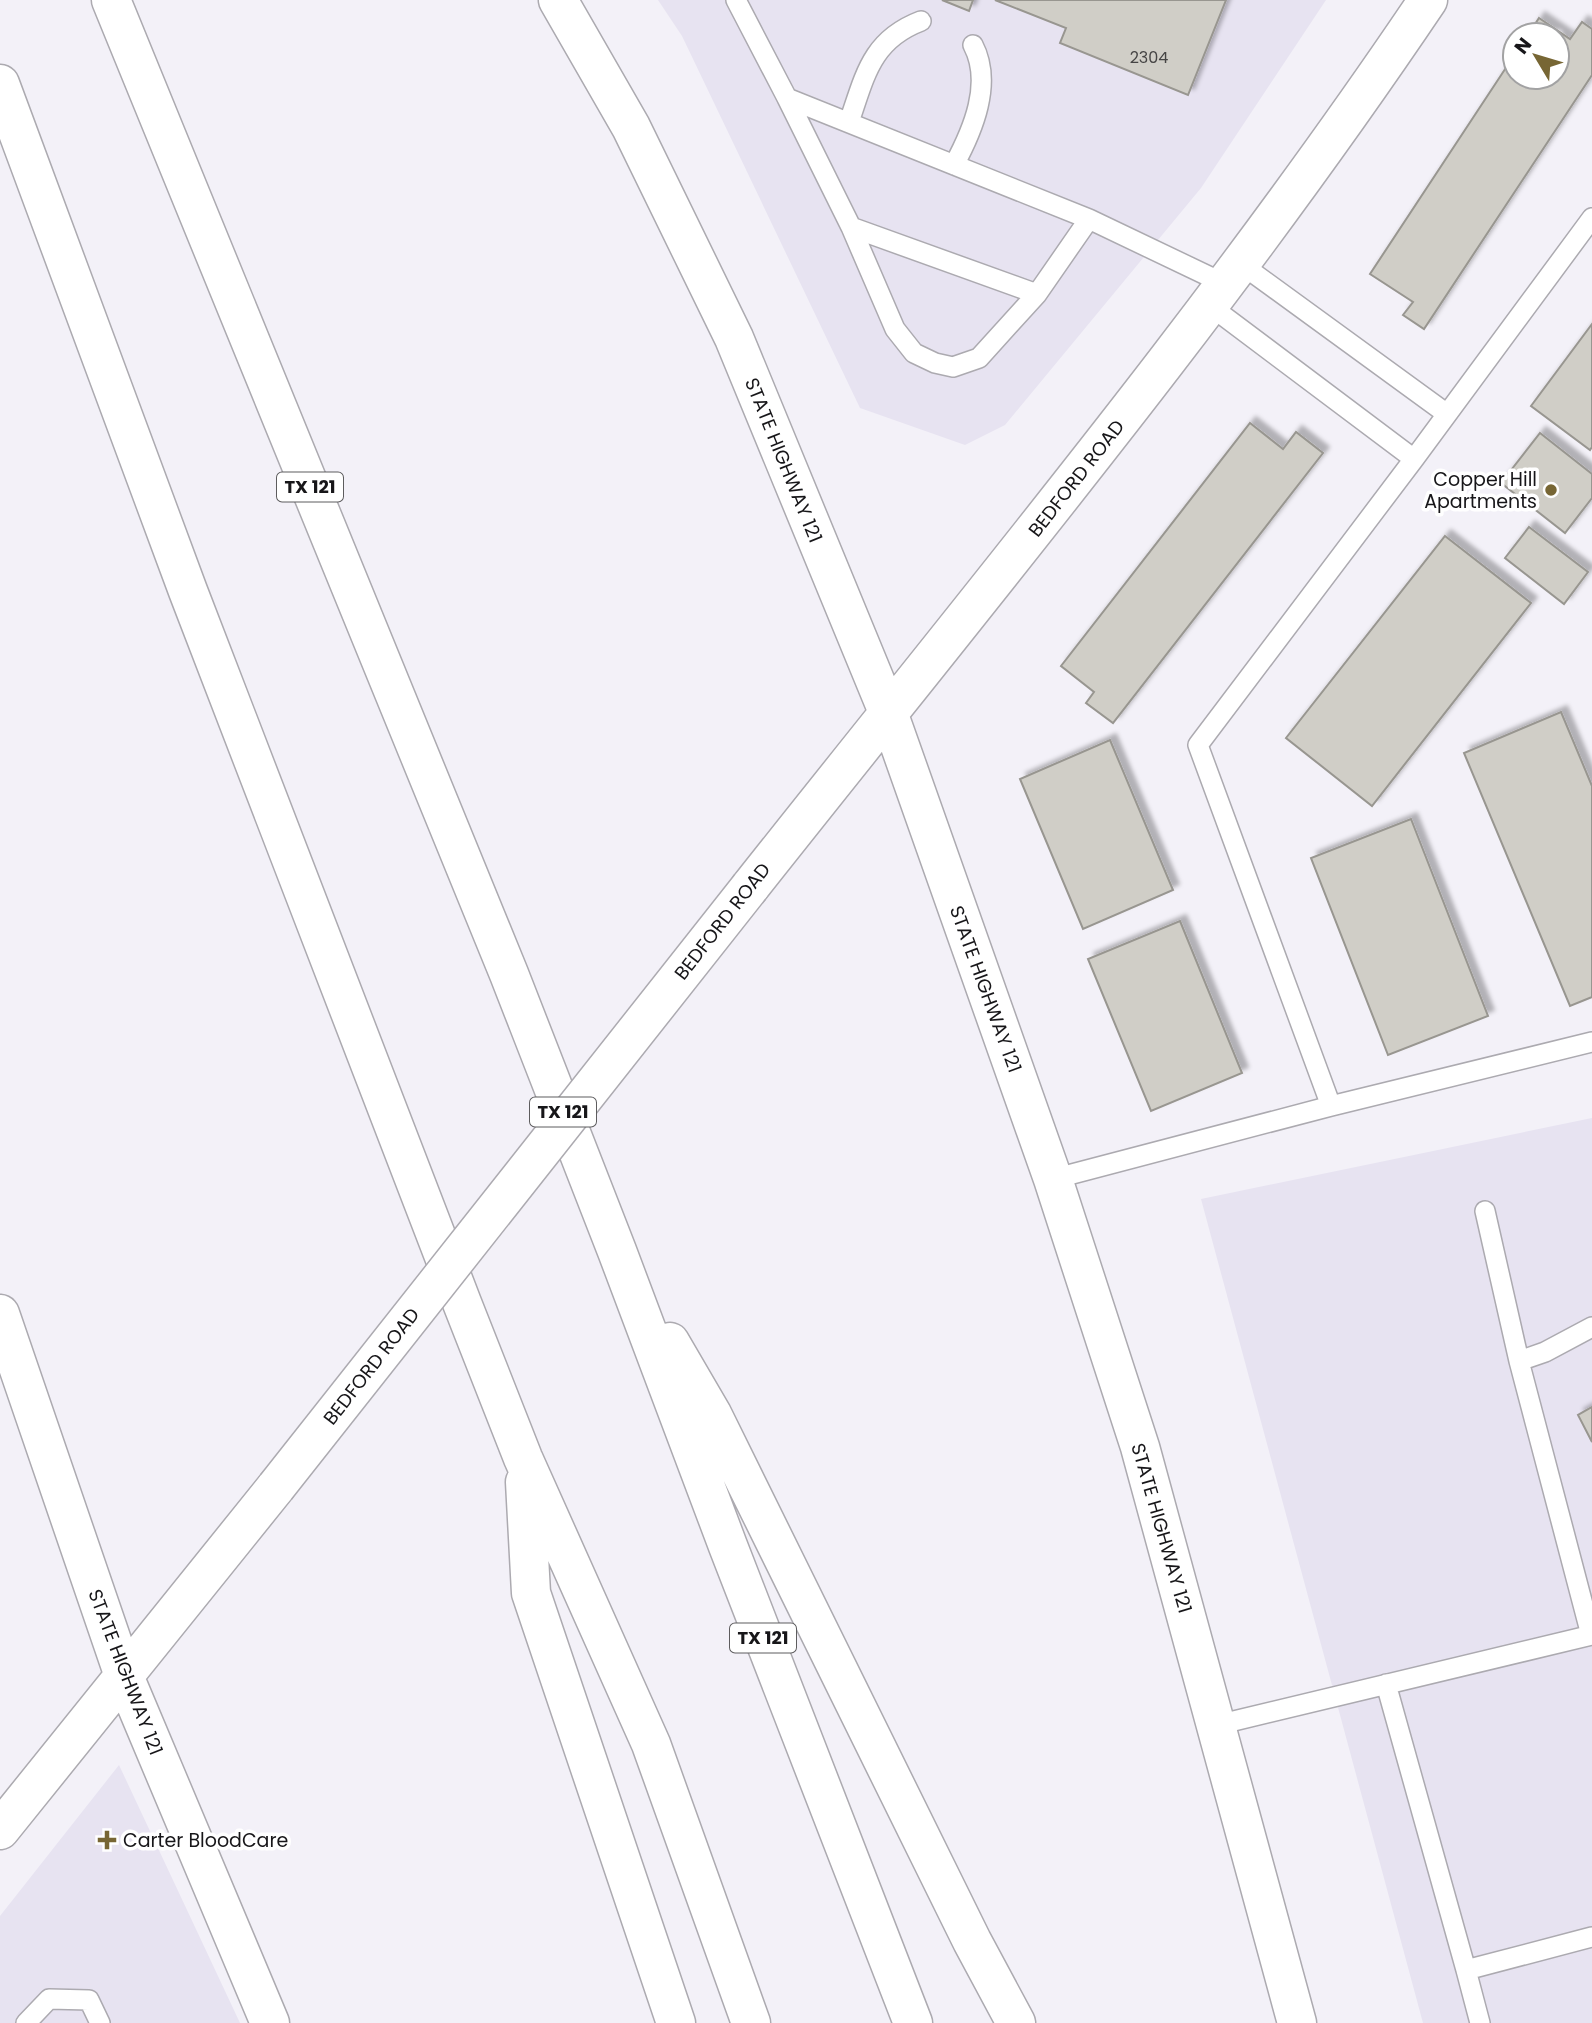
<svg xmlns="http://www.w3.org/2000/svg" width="1592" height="2023" viewBox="0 0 1592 2023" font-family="Poppins,sans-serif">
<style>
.built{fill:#e7e3f1}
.building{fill:#d0cec7;stroke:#989690;stroke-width:2;filter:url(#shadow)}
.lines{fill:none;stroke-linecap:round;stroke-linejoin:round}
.service-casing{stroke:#acaab0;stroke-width:22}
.secondary-casing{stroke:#acaab0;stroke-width:41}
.motorway-casing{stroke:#acaab0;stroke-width:41}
.service{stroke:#fff;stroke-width:19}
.secondary{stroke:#fff;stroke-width:38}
.motorway{stroke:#fff;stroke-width:38}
.secondary-bridge-casing{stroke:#acaab0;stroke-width:41;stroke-linecap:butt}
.secondary-bridge{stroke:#fff;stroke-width:38}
.poi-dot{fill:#776634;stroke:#fff;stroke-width:2.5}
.labels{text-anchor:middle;stroke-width:7;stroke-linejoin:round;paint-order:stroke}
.number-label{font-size:16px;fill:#454444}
.shield{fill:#fff;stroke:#5d5c5e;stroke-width:2}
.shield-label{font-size:18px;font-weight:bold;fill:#171619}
.street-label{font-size:19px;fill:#171619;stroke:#fff}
.poi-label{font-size:19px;fill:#171619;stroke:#fff;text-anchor:end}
</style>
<defs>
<filter id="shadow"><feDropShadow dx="6" dy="-6" stdDeviation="2" flood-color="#0004"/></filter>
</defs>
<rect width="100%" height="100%" fill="#f3f1f8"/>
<!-- built -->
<path class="built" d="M658,0H1326L1201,188L1005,425L965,445L860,408L682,36Z
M1592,1118V2023H1423L1201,1199Z
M119,1765L240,2023H0V1916Z"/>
<!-- building -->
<path class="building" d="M942,0H973L969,11Z
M995,0H1226L1188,95L1060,43L1066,28Z
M1539,18L1570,39L1582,22L1592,29V75L1424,329L1403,315L1413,302L1370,274L1515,54V77H1557V35H1528Z
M1592,324V447L1590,450L1531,406Z
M1250,423L1283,449L1296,432L1323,453L1113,723L1086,703L1094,692L1061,666Z
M1540,433L1592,474V498L1565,533L1501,483Z
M1529,527L1588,572L1564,604L1505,558Z
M1445,536L1531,603L1372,806L1286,738Z
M1561,712L1592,786V997L1570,1006L1464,753Z
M1110,740L1173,890L1083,929L1020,779Z
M1411,819L1488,1016L1388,1055L1311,858Z
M1180,921L1242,1073L1151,1111L1088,959Z
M1592,1407V1442L1578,1415Z"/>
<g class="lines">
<defs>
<path id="service" d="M736,0L787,98L1089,219L1225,284
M787,98L851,227L895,329L914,353L935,363L953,367L979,358L1037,294L1089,219
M849,122C865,76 871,40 921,21
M954,165C973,130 993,83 973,45
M851,227L1037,294
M1241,264L1447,414
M1209,305L1414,459
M1331,1106L1198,745L1414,459L1592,218
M1053,1179L1331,1106L1592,1042
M1485,1211L1519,1361
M1591,1635L1519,1361L1545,1352L1592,1327
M1386,1684L1466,1970L1592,1937
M1217,1725L1592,1635
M1466,1970L1480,2023
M26,2023L49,1999L89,2000L100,2023"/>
<path id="secondary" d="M558,0L631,127L734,338L888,712L1053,1179L1140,1447L1297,2023
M750,887C981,595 1220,309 1428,0
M0,1314L124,1676L270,2023
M0,1830L276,1487"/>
<path id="motorway" d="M111,0L509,974L617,1251L728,1546L913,2023
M0,84L188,591L462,1303L523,1458L651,1744L751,2023
M670,1342L712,1414L972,1941L1016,2023
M525,1482L531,1593L676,2023"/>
</defs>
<!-- service casing -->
<use href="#service" class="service-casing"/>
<!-- secondary casing -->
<use href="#secondary" class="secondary-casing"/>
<!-- motorway casing -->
<use href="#motorway" class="motorway-casing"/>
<!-- service -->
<use href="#service" class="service"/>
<!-- secondary -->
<use href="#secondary" class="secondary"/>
<!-- motorway -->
<use href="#motorway" class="motorway"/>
<defs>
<path id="secondary-bridge" d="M276,1487L750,887"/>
</defs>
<!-- secondary-bridge casing -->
<use href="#secondary-bridge" class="secondary-bridge-casing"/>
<!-- secondary-bridge -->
<use href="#secondary-bridge" class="secondary-bridge"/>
</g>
<!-- markers -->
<g class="poi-dot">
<circle cx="1551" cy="490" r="7"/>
<path d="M103.5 1829.5h7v7h7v7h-7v7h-7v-7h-7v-7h7z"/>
</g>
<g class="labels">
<!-- number labels -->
<g class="number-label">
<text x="1149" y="63">2304</text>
</g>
<!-- shield labels -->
<g class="shield">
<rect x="277" y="472.5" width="66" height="29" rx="5"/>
<rect x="530" y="1097.5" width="66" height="29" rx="5"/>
<rect x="730" y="1623.5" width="66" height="29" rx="5"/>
</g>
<g class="shield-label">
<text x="310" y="493">TX 121</text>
<text x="563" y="1118">TX 121</text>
<text x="763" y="1644">TX 121</text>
</g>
<!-- street labels -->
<g class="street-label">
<text transform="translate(784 460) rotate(68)" y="7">STATE HIGHWAY 121</text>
<text transform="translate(1076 478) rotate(-52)" y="7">BEDFORD ROAD</text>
<text transform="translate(722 921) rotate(-52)" y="7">BEDFORD ROAD</text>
<text transform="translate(986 989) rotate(70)" y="7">STATE HIGHWAY 121</text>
<text transform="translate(371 1366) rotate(-52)" y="7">BEDFORD ROAD</text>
<text transform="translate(1162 1528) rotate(74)" y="7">STATE HIGHWAY 121</text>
<text transform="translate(126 1672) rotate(69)" y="7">STATE HIGHWAY 121</text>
</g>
<!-- poi labels -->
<g class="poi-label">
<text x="1537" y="486">Copper Hill<tspan x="1537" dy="22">Apartments</tspan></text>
<text x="123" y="1847" text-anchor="start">Carter BloodCare</text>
</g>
</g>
<!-- north arrow -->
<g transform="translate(1536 56) rotate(308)"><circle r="33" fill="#ffffff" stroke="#a2a2a3" stroke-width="2"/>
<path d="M0-5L12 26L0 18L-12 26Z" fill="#776634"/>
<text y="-10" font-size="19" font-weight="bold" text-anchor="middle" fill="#171619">N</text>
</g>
</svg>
